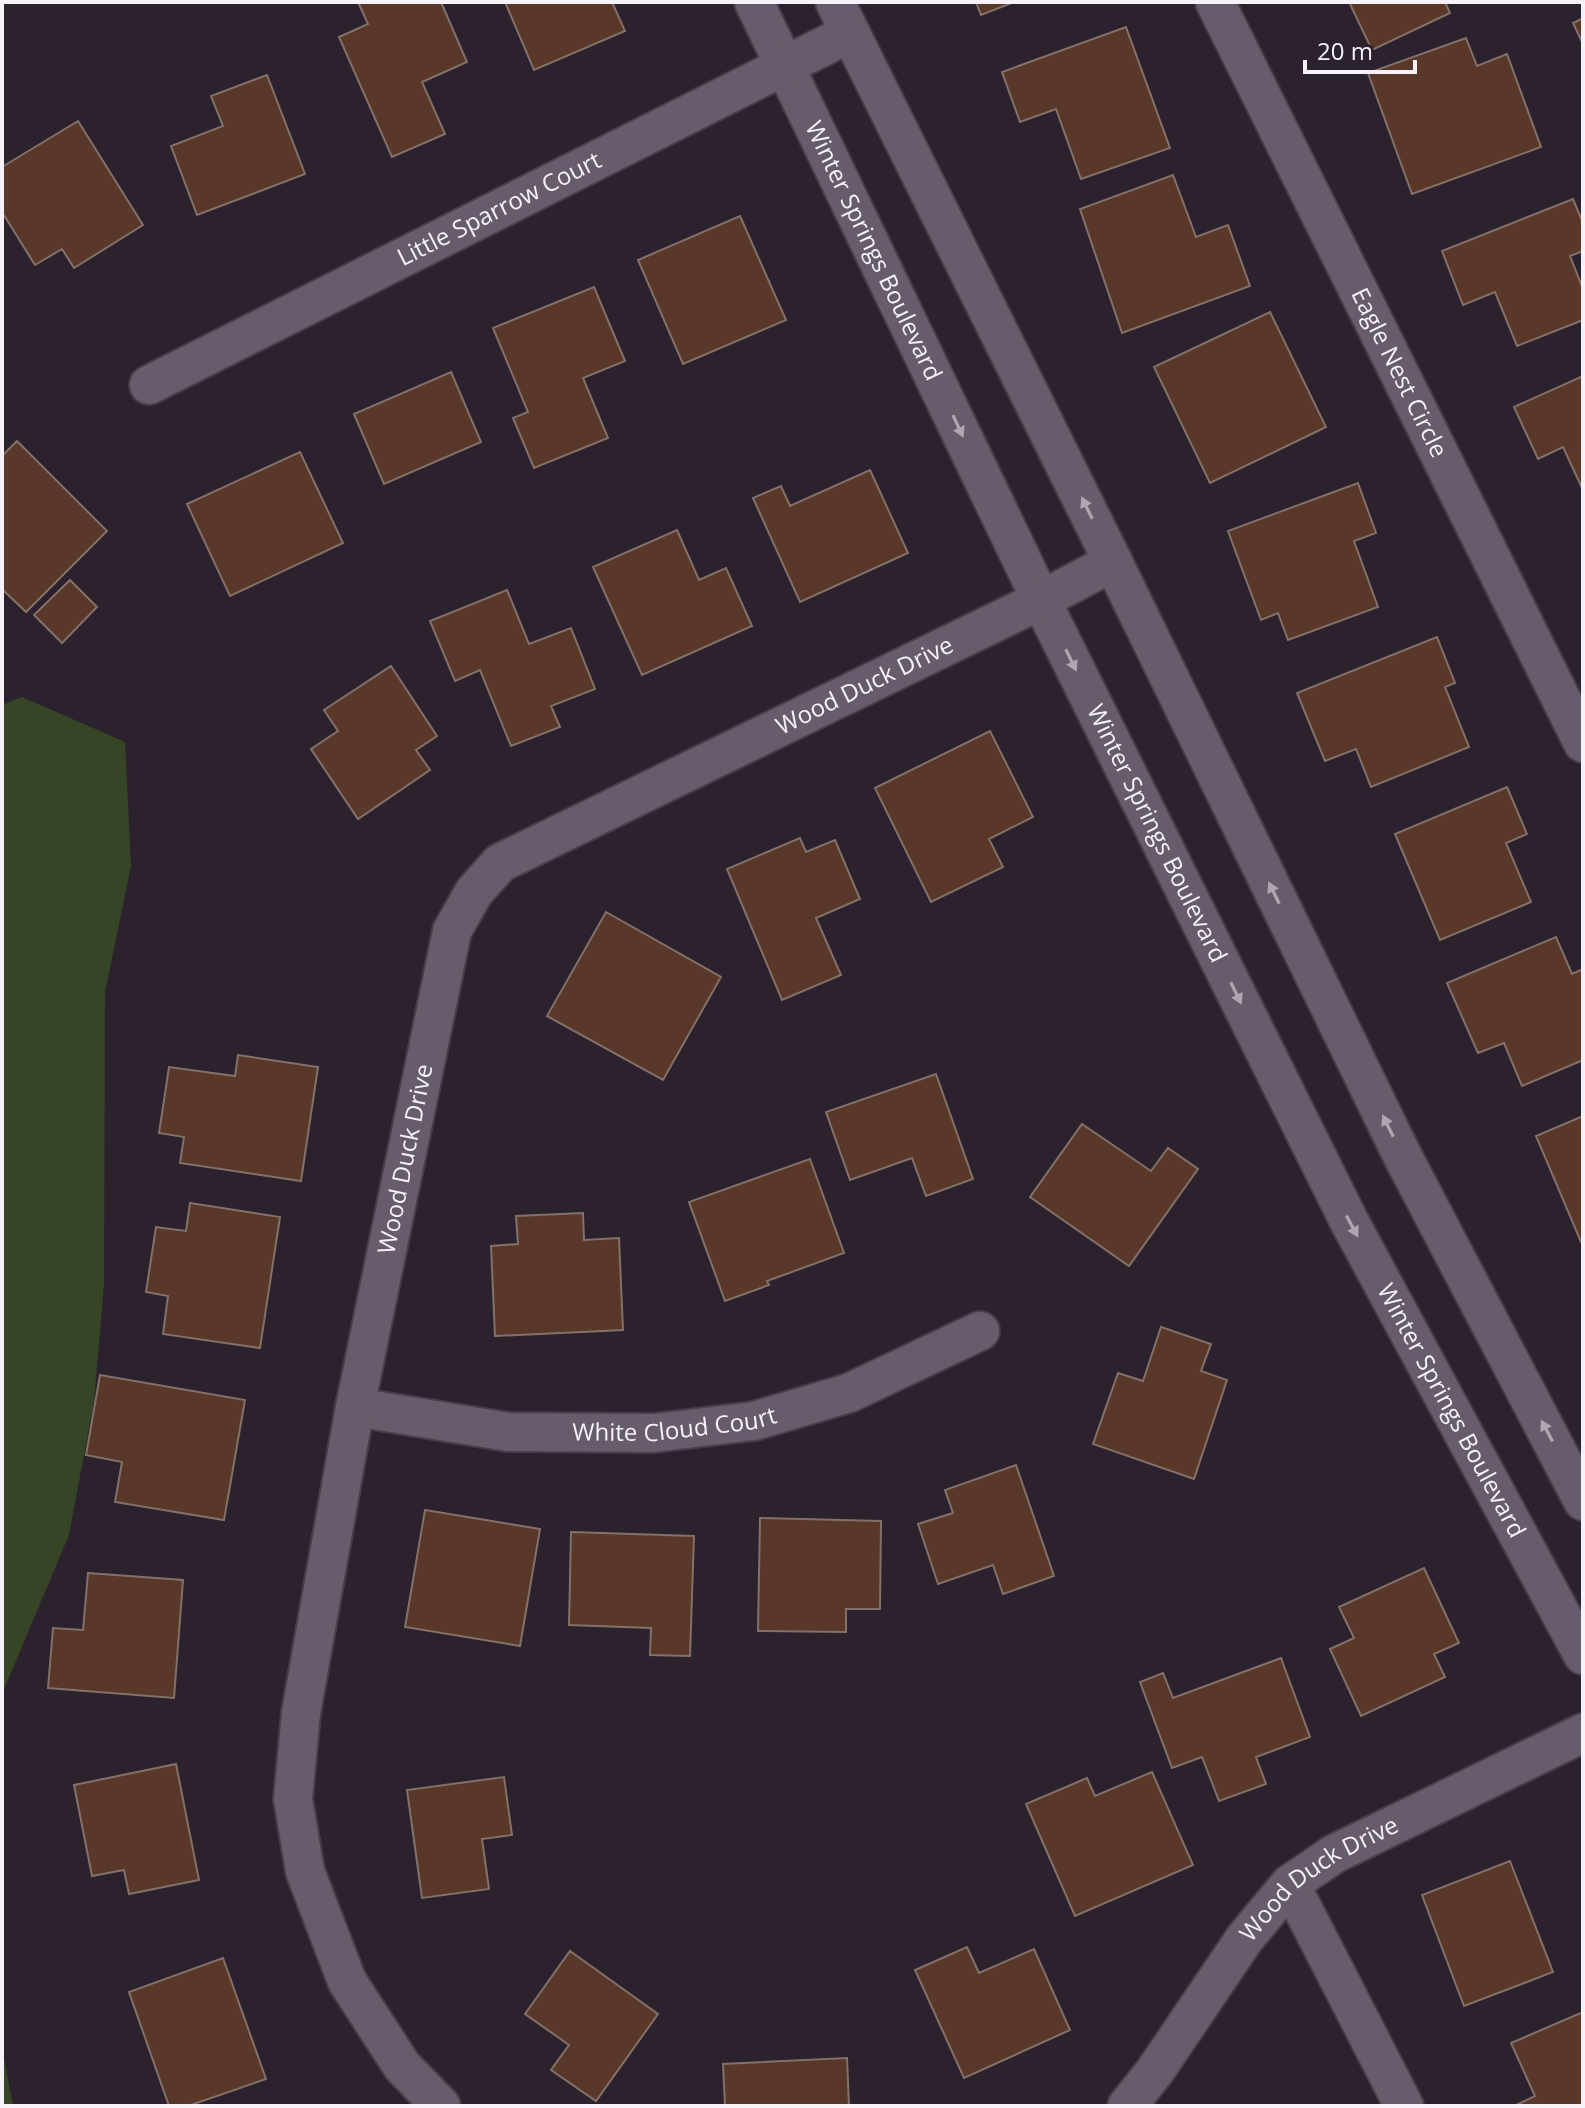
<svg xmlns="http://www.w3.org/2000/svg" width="1585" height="2108" viewBox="0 0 1585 2108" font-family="'Open Sans',sans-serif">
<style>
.green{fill:#374527}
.building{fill:#59382a;stroke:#837169;stroke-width:2}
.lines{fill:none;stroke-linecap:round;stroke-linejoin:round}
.minor-casing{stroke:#453e48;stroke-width:42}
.minor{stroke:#675c6b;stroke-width:38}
.oneway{fill:#afa6b2}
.labels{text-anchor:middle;stroke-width:7;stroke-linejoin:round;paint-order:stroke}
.street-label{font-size:24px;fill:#f7f1fa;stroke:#2b222e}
</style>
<rect width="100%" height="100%" fill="#2b222e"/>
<!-- green -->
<path class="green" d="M22,697L125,742L131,866L105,992L104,1284L94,1401L69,1535L2,1694V705Z
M2,2047L13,2106H2Z"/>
<!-- building -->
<path class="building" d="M358,2H441L467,62L422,82L445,134L392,157L339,37L368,24Z
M505,2H612L625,31L534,70Z
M976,2H1014L981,15Z
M1349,2H1445L1450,13L1372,50Z
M1583,18V44L1573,23Z
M1126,27L1170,148L1081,179L1056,109L1020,122L1002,72Z
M1466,38L1477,66L1507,54L1541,147L1412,194L1368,73Z
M267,75L305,174L197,215L171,146L223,126L211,96Z
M78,121L143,225L74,268L62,249L35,265L2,212V167Z
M1173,175L1196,237L1228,225L1250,286L1122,333L1080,209Z
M1573,199L1583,223V251L1570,256L1583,289V320L1517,346L1495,292L1463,305L1442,251Z
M740,216L786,320L683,364L638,260Z
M594,287L625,361L583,378L608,438L534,468L513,418L528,412L493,328Z
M1270,312L1326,427L1210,483L1154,367Z
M451,372L481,442L384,484L354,414Z
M1583,376V490L1563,447L1538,459L1514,407Z
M17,441L107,531L26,612L2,589V456Z
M300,452L343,543L230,596L187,504Z
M870,470L908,553L800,602L753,498L781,486L790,506Z
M1358,483L1376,533L1354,541L1378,607L1288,640L1278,613L1261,620L1228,531Z
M677,530L699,580L726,568L752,626L642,675L593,567Z
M70,580L97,607L62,643L34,615Z
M507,590L529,644L571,628L595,689L551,706L560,727L511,746L480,670L455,681L430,621Z
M1437,637L1455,683L1445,687L1469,747L1371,787L1356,749L1325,761L1297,693Z
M391,666L437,736L416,750L430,770L358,819L311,749L338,731L324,710Z
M990,731L1033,817L989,839L1003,867L931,902L875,788Z
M1507,787L1527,834L1506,843L1531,902L1440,940L1395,834Z
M800,838L806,852L835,840L860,899L816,918L841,975L782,1000L727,869Z
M606,912L721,977L663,1080L547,1016Z
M1556,937L1572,974L1583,969V1060L1522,1086L1504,1043L1478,1053L1447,983Z
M238,1055L318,1067L301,1181L180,1163L184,1137L159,1133L169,1067L235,1076Z
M936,1074L973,1179L926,1196L912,1158L850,1180L826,1112Z
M1583,1116V1241L1581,1242L1536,1136Z
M1082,1124L1151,1171L1168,1148L1198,1169L1129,1266L1030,1197Z
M810,1159L844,1253L767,1281L769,1285L725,1301L689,1202Z
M190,1203L280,1217L260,1348L163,1334L168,1296L146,1292L156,1227L186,1231Z
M583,1213L584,1240L619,1238L623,1330L495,1336L491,1246L518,1244L516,1216Z
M1161,1327L1211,1344L1201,1371L1227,1380L1194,1479L1093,1444L1118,1373L1143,1381Z
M100,1375L245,1400L224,1520L115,1502L122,1462L86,1455Z
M1016,1465L1054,1576L1003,1594L993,1565L938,1584L918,1524L953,1513L945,1490Z
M425,1510L540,1529L520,1646L405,1627Z
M760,1518L881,1521L880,1609H846V1632L758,1631Z
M571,1532L694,1536L690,1656L650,1655L651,1628L569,1625Z
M1424,1568L1459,1643L1434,1654L1445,1677L1361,1716L1330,1649L1354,1638L1339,1607Z
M88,1573L183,1580L174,1698L48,1688L53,1628L83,1630Z
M1281,1658L1310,1737L1256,1757L1266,1784L1219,1801L1202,1757L1172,1768L1140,1682L1163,1673L1173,1698Z
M176,1764L199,1880L129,1894L124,1870L92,1876L74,1785Z
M1152,1772L1193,1865L1075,1916L1026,1804L1087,1778L1095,1796Z
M504,1777L512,1835L482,1839L489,1889L422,1898L407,1790Z
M1510,1861L1553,1972L1464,2006L1422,1895Z
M967,1947L979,1973L1034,1949L1070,2030L964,2078L915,1970Z
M570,1951L658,2014L596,2101L551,2070L569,2045L525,2014Z
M223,1958L266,2079L188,2106H169L129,1992Z
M1583,2012V2106H1514L1535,2096L1511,2043Z
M847,2058L849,2106H725L723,2064Z"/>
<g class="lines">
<defs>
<g id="minor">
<path id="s1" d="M754,2L1041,600L1349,1221L1583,1655"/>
<path d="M835,2L1113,562L1402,1155L1583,1501"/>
<path id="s2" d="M1215,2L1583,743"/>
<path id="s3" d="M149,385L850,33"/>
<path id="s4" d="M355,1407L508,1432L654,1433L754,1421L849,1393L980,1331"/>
<path d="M1290,1884L1404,2106"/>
<path id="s5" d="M441,2106L402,2066L347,1981L305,1871L293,1799L301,1713L355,1407L452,931L474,892L500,863L1041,600L1113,562"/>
<path id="s6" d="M1127,2106L1155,2071L1245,1938L1290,1884L1334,1854L1583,1733"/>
</g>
</defs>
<!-- minor casing -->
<use href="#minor" class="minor-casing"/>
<!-- minor -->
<use href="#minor" class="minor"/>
</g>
<!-- one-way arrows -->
<defs><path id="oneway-solid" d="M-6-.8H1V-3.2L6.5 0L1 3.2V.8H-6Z" transform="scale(2)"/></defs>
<g class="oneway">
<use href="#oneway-solid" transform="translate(958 426) rotate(65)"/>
<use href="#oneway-solid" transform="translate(1087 508) rotate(-116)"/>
<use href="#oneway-solid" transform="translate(1071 660) rotate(64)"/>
<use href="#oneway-solid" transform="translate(1274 893) rotate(-116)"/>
<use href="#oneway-solid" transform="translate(1236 993) rotate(64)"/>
<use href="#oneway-solid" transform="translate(1388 1126) rotate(-116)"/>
<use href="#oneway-solid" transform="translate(1352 1226) rotate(62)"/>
<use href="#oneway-solid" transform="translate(1547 1431) rotate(-118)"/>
</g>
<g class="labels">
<!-- street labels -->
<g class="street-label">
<text dy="8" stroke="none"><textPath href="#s3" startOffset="392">Little Sparrow Court</textPath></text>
<text dy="8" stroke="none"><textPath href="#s1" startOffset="276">Winter Springs Boulevard</textPath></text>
<text dy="8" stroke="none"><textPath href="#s2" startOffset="414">Eagle Nest Circle</textPath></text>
<text dy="8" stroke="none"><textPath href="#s5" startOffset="1720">Wood Duck Drive</textPath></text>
<text dy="8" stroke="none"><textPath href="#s1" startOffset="924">Winter Springs Boulevard</textPath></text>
<text dy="8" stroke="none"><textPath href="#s5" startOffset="998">Wood Duck Drive</textPath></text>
<text dy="8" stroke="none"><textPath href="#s1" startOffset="1572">Winter Springs Boulevard</textPath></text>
<text dy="8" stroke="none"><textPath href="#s4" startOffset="322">White Cloud Court</textPath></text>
<text dy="8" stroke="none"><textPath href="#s6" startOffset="302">Wood Duck Drive</textPath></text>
</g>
</g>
<!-- border -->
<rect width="1585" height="2108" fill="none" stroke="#f7f1fa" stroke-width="8"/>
<!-- scale -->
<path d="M1305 60v12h110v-12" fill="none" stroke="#f7f1fa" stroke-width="4"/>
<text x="1317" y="60" font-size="24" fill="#f7f1fa" stroke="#2b222e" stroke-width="6" paint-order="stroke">20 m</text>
</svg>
